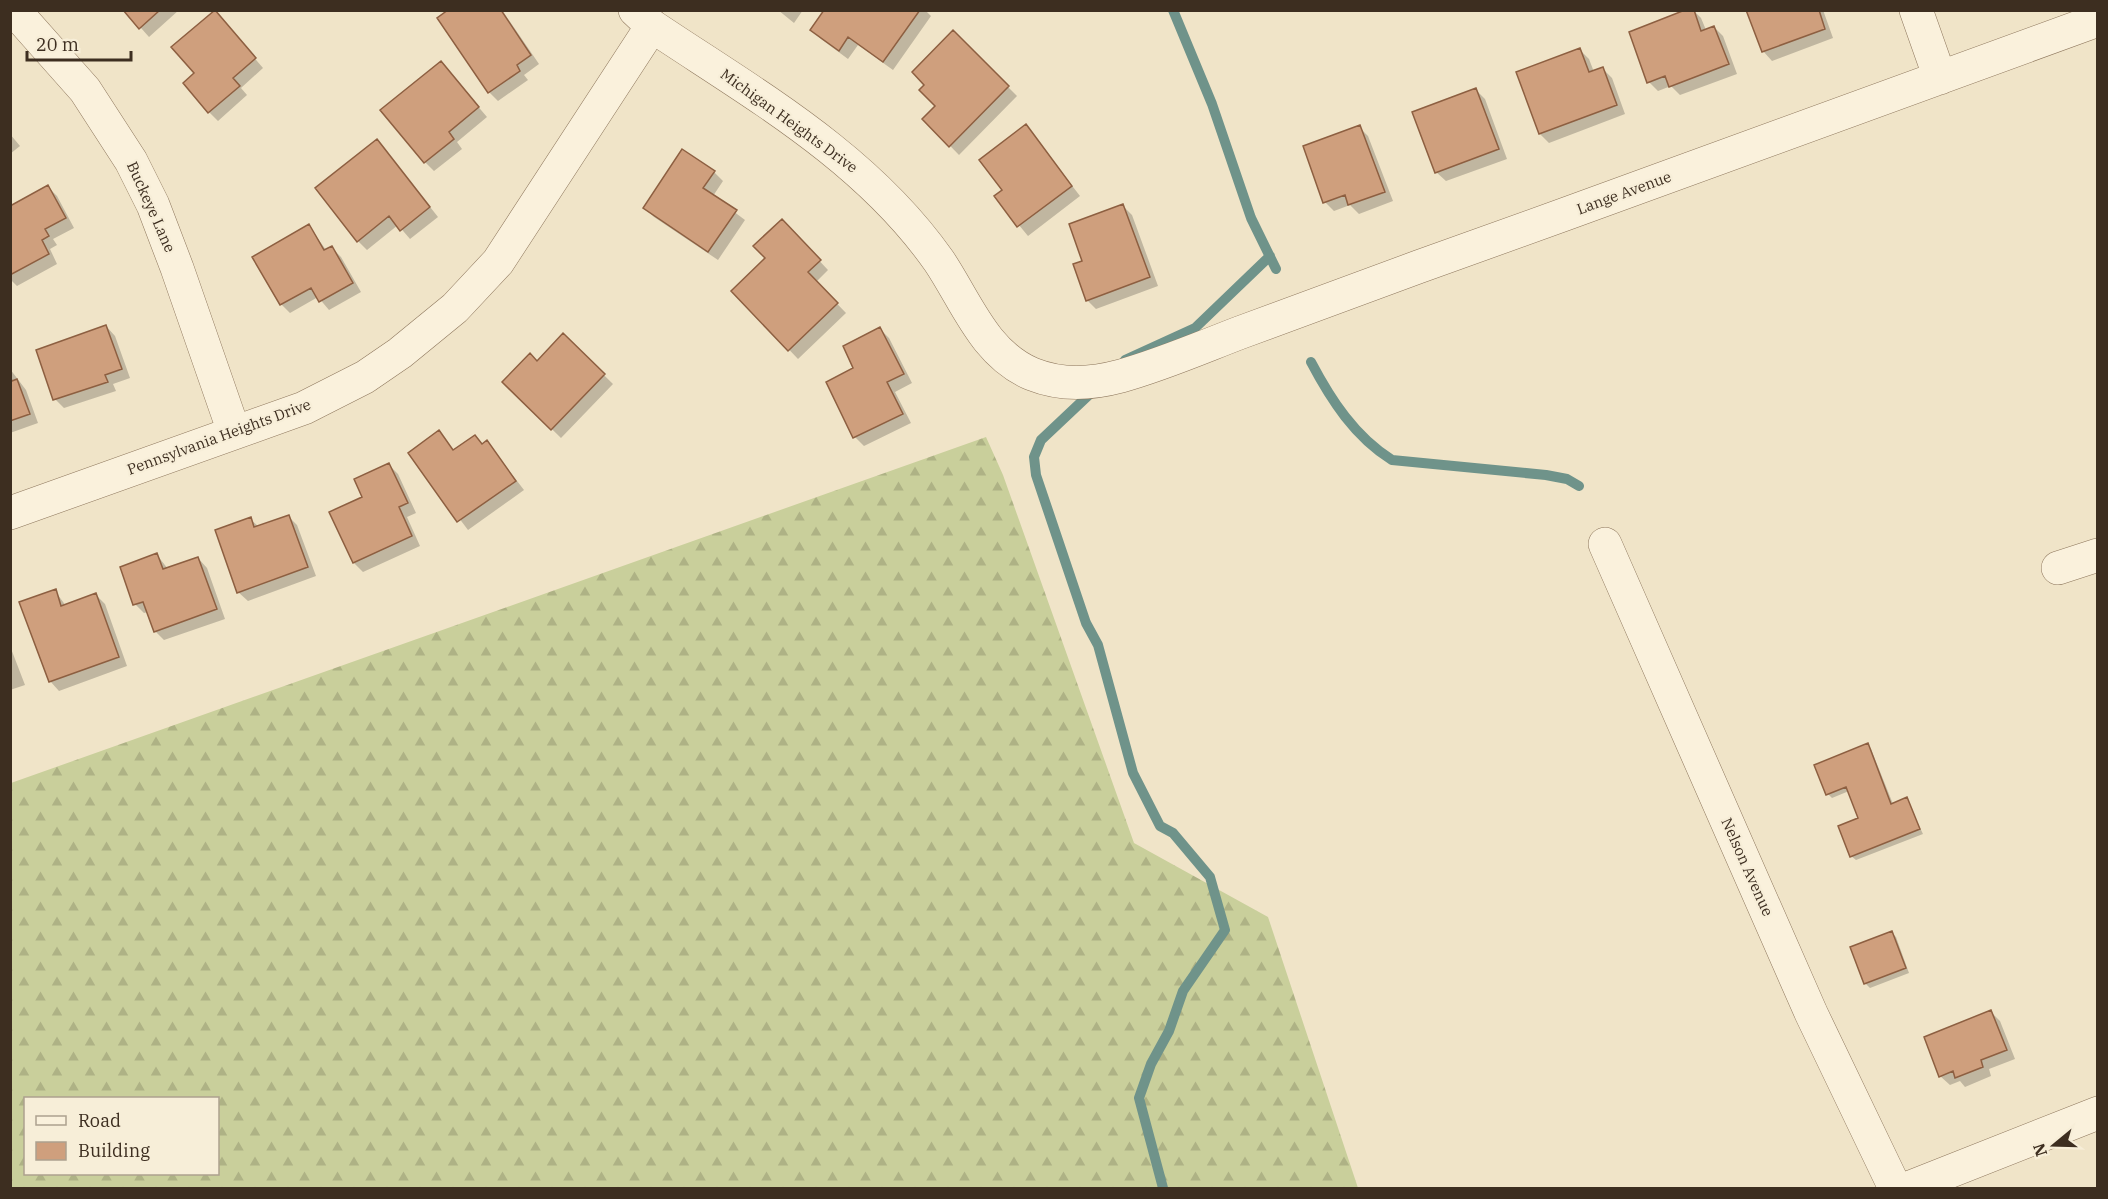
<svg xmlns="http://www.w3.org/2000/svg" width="2108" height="1199" viewBox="0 0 2108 1199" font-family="'IBM Plex Serif',serif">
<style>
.forest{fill:url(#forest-firs);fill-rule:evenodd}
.shadow{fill:#0003}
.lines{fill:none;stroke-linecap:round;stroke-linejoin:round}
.stream{stroke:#6f938a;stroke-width:10}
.building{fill:#cf9f7d;stroke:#8d5f41;stroke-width:1.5}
.minor-casing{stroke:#8d765c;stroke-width:34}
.minor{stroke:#faf1dc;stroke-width:33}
.labels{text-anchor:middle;stroke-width:4.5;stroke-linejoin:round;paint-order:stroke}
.street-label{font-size:15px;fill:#3d2e20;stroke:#f7eed8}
</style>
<defs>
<pattern id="forest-firs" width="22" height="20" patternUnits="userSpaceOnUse" patternTransform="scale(1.5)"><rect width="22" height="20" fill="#c9cf9b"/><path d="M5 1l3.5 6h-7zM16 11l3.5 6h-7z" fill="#aeb285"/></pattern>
</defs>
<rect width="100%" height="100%" fill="#f0e4c8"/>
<!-- forest -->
<path class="forest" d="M986,437L1003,475L1134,843L1268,917L1358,1188H11V783ZM26,1098H218V1174H26Z"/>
<!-- shadow -->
<path class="shadow" d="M125,10H179L149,37Z
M451,10H502L539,64L524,75L528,80L498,101L489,92Z
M778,10H803L794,23Z
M826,10H925L931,16L893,70L858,45L848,59L821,39L812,30Z
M1693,10L1701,18L1706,30L1714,27L1723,36L1737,74L1680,95L1671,86L1658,91L1649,82Z
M1748,10H1823L1833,38L1772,61L1763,51Z
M223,21L263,68L241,88L247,95L218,121L209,112L196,73Z
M953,32L1017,96L959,155L924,119L937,106L926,85Z
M1580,50L1589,59L1594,72L1603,69L1612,78L1625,114L1549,143L1540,134Z
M441,63L487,117L457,142L462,149L434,171L425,162Z
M1476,90L1485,99L1507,159L1446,181L1436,172Z
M1026,126L1080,196L1028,236L996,197L1004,190Z
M1359,127L1368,136L1393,201L1359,214L1350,205L1334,211L1325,202Z
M10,134L20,146L10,154Z
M385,150L438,217L410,239L398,225L367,250L358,241Z
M714,172L723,181L713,196L745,220L718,260L654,217L645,208Z
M48,187L57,196L74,228L53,239L57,245L50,249L57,264L17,286L10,279V207Z
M1123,206L1132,215L1158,286L1096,309L1087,300L1084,262Z
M782,221L828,270L816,282L846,313L798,359L733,291L767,258Z
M309,226L326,250L331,247L341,257L361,292L329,310L318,297L290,313L281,304Z
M106,326L115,336L130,378L113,384L116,391L64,408L55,399Z
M880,329L889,338L912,383L895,392L911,423L864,446L855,437L828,382L856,368Z
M563,335L613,384L561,438L504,382L538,363Z
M10,369L26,390L38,423L10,433Z
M438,432L454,451L475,436L483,445L487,442L524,490L468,530L410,453Z
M389,465L398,474L416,513L407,517L420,546L363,572L354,563L331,513L364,498Z
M288,516L297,525L316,576L248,601L238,592L250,519L259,527Z
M157,555L168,569L198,558L207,568L225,619L164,640L155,631L148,612L144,613L135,604Z
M55,591L66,606L96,595L105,604L127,666L59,691L50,681Z
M10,646L25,685L10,690Z
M1867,745L1871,749L1893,804L1906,799L1923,834L1856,860L1851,856L1860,819L1849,791L1832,798L1828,794Z
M1892,933L1896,937L1909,973L1870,988L1865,983L1852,948Z
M1991,1012L2000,1021L2015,1059L1989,1069L1991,1076L1965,1087L1960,1081L1950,1085L1940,1076Z"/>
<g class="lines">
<!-- stream -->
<path class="stream" d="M1173,10L1212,104L1251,218L1276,269
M1125,360L1195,328L1270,256
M1311,362C1331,400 1355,437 1392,460L1546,475L1567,479L1579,486
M1094,390L1041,440L1034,457L1036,475L1086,623L1098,645L1133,773L1160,826L1173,833L1210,877L1225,930L1183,991L1169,1031L1151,1064L1139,1098L1163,1188"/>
</g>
<!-- building -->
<path class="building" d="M123,10H160L139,29Z
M215,10L256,58L233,78L240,86L208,113L183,83L194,73L171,47Z
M448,10H501L531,55L517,65L520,71L488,93L437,18Z
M824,10H920L883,62L848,37L839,51L810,30Z
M1685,10H1694L1701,31L1714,26L1729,64L1669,87L1665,76L1647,83L1629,32Z
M1746,10H1819L1825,29L1762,52Z
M953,30L1009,86L949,147L922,119L935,106L919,90L924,85L912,72Z
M1580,48L1589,72L1603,67L1617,105L1539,134L1516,72Z
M441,61L479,107L449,132L454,139L424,163L380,110Z
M1476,88L1499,149L1435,173L1412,112Z
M1026,124L1072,186L1017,227L994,196L1002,190L979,160Z
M1360,125L1385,192L1348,205L1345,195L1323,203L1303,146Z
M377,139L430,207L400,231L389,216L357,242L315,188Z
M682,149L715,171L703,188L737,210L708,252L643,208Z
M48,185L66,218L45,229L49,236L42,240L49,254L10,275V206Z
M1123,204L1150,277L1086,301L1073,264L1082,261L1069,224Z
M782,219L821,260L808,272L838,303L788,351L731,291L765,258L753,246Z
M309,224L324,250L332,246L353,283L319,302L311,288L280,305L252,257Z
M106,325L122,369L105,375L108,382L53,400L36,350Z
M880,327L904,374L887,382L903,414L853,438L826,382L853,368L843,346Z
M563,333L605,374L551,430L502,382L530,353L537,361Z
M10,376L12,381L17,379L30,414L10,421Z
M439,430L453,450L475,435L482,444L487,440L516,481L457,522L408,453Z
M389,463L408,503L399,507L412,536L353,563L329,512L362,497L354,479Z
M289,515L308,567L237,593L215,530L251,517L254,527Z
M157,553L163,569L198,557L217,609L154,632L143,602L133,605L120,567Z
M56,589L61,606L96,593L119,657L49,682L19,602Z
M1868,743L1891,804L1907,797L1920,829L1850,857L1838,826L1858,818L1846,787L1826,795L1814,765Z
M1892,931L1906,968L1864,984L1850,947Z
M1991,1010L2007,1050L1981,1060L1983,1067L1955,1078L1953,1071L1939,1077L1924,1037Z"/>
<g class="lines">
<defs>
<path id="minor" d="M14,10L85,90L131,161L153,205L177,268L234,432
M635,10L652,26C755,95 866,157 939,261C966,301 984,354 1032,374C1062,386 1091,384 1121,376C1161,365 1200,348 1239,333C1298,311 1358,289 1418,267C1645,186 1871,103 2098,20
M1916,10L1940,78
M10,513L304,408L365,377L400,353L455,308L498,262L652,26
M1605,544L1811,1013L1895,1188
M2058,568L2098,555
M1908,1188L2098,1113"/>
</defs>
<!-- minor casing -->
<use href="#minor" class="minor-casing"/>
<!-- minor -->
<use href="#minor" class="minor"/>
</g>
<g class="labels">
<!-- street labels -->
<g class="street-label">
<text transform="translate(789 121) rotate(36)" y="5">Michigan Heights Drive</text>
<text transform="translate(1624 193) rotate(-20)" y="5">Lange Avenue</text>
<text transform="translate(151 207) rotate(66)" y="5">Buckeye Lane</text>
<text transform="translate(219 437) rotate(-20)" y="5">Pennsylvania Heights Drive</text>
<text transform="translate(1747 867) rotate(66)" y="5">Nelson Avenue</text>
</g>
</g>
<!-- border -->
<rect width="2108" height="1199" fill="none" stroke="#3d2e20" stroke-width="24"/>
<!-- legend -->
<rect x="24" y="1097" width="195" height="78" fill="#f7eed8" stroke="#ada18e" stroke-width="1.5"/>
<rect x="36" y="1116" width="30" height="9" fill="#faf1dc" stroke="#ada18e" stroke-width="1.5"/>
<text x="78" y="1127" font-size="18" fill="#3d2e20">Road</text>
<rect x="36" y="1142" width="30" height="18" fill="#cf9f7d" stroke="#ada18e" stroke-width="1.5"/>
<text x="78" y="1157" font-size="18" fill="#3d2e20">Building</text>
<!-- north arrow -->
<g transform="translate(2054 1145) rotate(251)" stroke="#f7eed8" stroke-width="4.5" paint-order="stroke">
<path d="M0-4.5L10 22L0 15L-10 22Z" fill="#3d2e20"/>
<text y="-9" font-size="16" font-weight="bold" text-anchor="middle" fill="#3d2e20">N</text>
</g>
<!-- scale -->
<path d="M27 51v9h104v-9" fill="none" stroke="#3d2e20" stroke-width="3"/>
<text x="36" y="51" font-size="18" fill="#3d2e20" stroke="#f7eed8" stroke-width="4.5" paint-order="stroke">20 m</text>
</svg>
